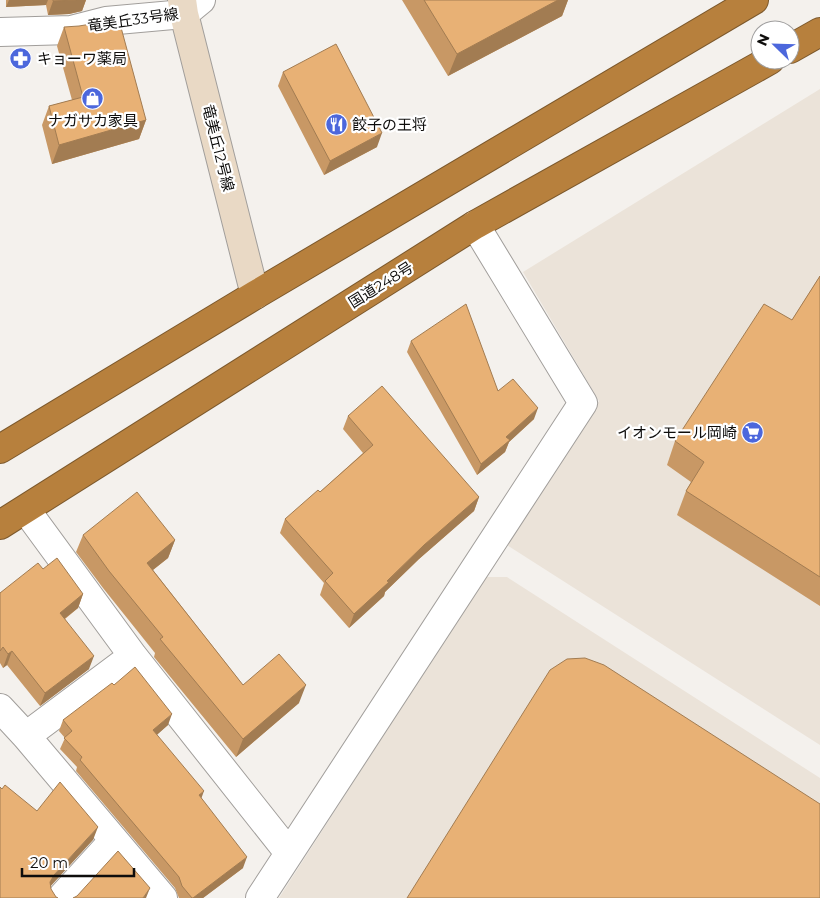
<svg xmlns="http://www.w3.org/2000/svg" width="820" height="898" viewBox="0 0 820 898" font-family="Montserrat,'Noto Sans JP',sans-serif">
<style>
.built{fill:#ebe3d9}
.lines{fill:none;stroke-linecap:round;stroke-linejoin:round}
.street-casing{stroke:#a19e9b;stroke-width:30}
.secondary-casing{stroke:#a19e9b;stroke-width:30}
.highway-casing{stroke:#7c582c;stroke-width:30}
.street{stroke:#fff;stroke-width:28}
.secondary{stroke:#e9d9c5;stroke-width:28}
.highway{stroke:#b7803d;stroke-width:28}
.wall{fill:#c89865}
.shaded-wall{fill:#a27c52}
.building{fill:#e8b175;stroke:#a27c52}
.labels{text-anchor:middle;stroke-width:4.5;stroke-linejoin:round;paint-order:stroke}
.street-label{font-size:15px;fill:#0e0d0c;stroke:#fff}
.poi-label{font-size:15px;fill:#0e0d0c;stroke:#fff;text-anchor:start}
</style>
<rect width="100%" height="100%" fill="#f4f1ed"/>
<!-- built -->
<path class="built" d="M820,89V745L507,545L599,401L523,272Z
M485,577H507L820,778V898H279Z"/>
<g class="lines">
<defs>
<path id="street" d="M0,32L71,30L106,21L184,14L201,0
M26,510L133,656L289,853
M0,708L26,736L163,898
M26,736L133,656
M61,898L114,840
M260,898L583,403L475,225"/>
<path id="secondary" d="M182,0L184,14L255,295"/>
<path id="highway" d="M790,49L820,32
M0,449L255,295L754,0
M0,525L475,225L770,60"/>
</defs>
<!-- street casing -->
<use href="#street" class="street-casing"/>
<!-- secondary casing -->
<use href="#secondary" class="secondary-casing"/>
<!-- highway casing -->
<use href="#highway" class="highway-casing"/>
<!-- street -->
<use href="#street" class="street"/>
<!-- secondary -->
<use href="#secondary" class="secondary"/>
<!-- highway -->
<use href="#highway" class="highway"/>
</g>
<!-- wall -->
<path class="wall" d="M6,0H86L82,11L69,14L48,15L46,5L6,7Z
M402,0H568L562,16L448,76Z
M64,27L91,28L146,120L139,139L52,164L42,125L49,106L72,100L57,46Z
M283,72L377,147L324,175L278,86Z
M820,276V606L677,515L686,491L691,482L667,465L675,441L792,320Z
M411,341L498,391L534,419L509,442L505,452L477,475L407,352Z
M348,416L479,497L474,511L419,559L385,592L384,596L349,628L320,595L324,583L280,533L285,519L320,492L363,453L343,429Z
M83,535L175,540L168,558L153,570L243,685L299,703L236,757L154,657L155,653L103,588L76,552Z
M43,569L83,594L78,608L65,619L89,669L40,706L7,665L3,668L0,663V593Z
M114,685L168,725L156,735L201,798L243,868L203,898H179L175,888L76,771L77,767L60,749L65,738L59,731L63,720Z"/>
<!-- shaded-wall -->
<path class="shaded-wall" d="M9,0H48L46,5L6,7Z
M77,0H86L82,11L69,14L48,15L53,1Z
M558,0H568L562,16L448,76L457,54Z
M146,120L139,139L52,164L59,145Z
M382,133L377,147L324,175L330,161Z
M538,408L534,419L509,442L505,452L477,475L481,464L506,437Z
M479,497L474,511L419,559L385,592L384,596L349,628L354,614L424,545Z
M175,540L168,558L140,580L147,563Z
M83,594L78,608L55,626L60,613Z
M12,651L7,665L3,668L8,654Z
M94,656L89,669L40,706L45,693Z
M306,685L299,703L236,757L243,739Z
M172,714L168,725L149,742L153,730Z
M204,791L200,802L199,795Z
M98,827L93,840L49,888L50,882L54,875Z
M247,857L243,868L203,898H193Z
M150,888L146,898H143Z"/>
<!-- building -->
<path class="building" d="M53,0H77L53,1Z
M424,0H558L457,54Z
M119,20L146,120L59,145L49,106L83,97L64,27L79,26L91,24V28Z
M336,44L382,133L330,161L283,72Z
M820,276V577L686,491L704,462L675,441L764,304L792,320Z
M466,304L498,391L513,379L538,408L506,437L510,440L481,464L411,341Z
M382,386L479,497L424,545L387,581L389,582L354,614L325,581L333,573L285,519L318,490L320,492L373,445L348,416Z
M137,492L175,540L147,563L243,685L279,654L306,685L243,739L160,639L163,637L109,571L83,535Z
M57,558L83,594L60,613L94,656L45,693L12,651L8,654L3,647L0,651V593L38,563L43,569Z
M585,658L604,665L820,804V898H407L550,670L567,659Z
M135,667L172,714L153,730L204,791L199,795L247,857L193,898H192L182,886L179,877L80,760L82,757L64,738L72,731L63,720L112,683L114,685Z
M60,782L98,827L54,875L50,882L51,889L56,897L58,898H0V787L2,789L5,785L37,811Z
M118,851L150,888L143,898H73L77,896Z"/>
<!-- icons -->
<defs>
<symbol id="pharmacy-disc" viewBox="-11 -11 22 22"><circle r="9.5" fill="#4c67dc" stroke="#fff"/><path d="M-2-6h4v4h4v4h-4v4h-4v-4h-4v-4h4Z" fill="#fff"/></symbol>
<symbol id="shop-disc" viewBox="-11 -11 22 22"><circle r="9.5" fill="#4c67dc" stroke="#fff"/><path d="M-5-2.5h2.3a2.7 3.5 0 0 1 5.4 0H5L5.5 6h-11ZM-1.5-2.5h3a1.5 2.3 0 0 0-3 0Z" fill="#fff"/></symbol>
<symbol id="restaurant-disc" viewBox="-11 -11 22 22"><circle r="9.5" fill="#4c67dc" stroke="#fff"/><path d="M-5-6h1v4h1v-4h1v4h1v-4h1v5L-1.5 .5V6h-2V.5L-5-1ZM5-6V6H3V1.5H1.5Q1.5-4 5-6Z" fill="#fff"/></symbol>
<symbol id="supermarket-disc" viewBox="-11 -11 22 22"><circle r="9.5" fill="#4c67dc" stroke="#fff"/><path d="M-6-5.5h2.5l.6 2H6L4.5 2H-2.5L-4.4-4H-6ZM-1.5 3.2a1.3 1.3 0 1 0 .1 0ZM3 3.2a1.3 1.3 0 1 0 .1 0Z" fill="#fff"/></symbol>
</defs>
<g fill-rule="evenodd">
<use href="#pharmacy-disc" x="8" y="46" width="25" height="25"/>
<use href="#shop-disc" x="80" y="86" width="25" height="25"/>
<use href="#restaurant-disc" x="324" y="112" width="25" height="25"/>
<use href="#supermarket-disc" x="740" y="420" width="25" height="25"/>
</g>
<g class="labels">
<!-- street labels -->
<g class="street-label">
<text transform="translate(133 20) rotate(-8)" y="5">竜美丘33号線</text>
<text transform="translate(218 148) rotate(76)" y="5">竜美丘12号線</text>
<text transform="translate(381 285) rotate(-32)" y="5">国道248号</text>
</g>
<!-- poi labels -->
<g class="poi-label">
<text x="37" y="64">キョーワ薬局</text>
<text x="93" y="126" text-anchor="middle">ナガサカ家具</text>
<text x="352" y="130">餃子の王将</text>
<text x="737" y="438" text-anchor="end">イオンモール岡崎</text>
</g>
</g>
<!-- north arrow -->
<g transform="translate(775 45) rotate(293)"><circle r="24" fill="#ffffff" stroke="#9f9e9e"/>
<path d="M0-4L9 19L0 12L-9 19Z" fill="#4c67dc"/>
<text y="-8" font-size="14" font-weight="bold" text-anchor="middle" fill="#0e0d0c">N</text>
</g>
<!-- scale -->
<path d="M22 868v8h112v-8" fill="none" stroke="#0e0d0c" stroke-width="2.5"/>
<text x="30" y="868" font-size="15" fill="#0e0d0c" stroke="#ffffff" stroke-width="4" paint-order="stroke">20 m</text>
</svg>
